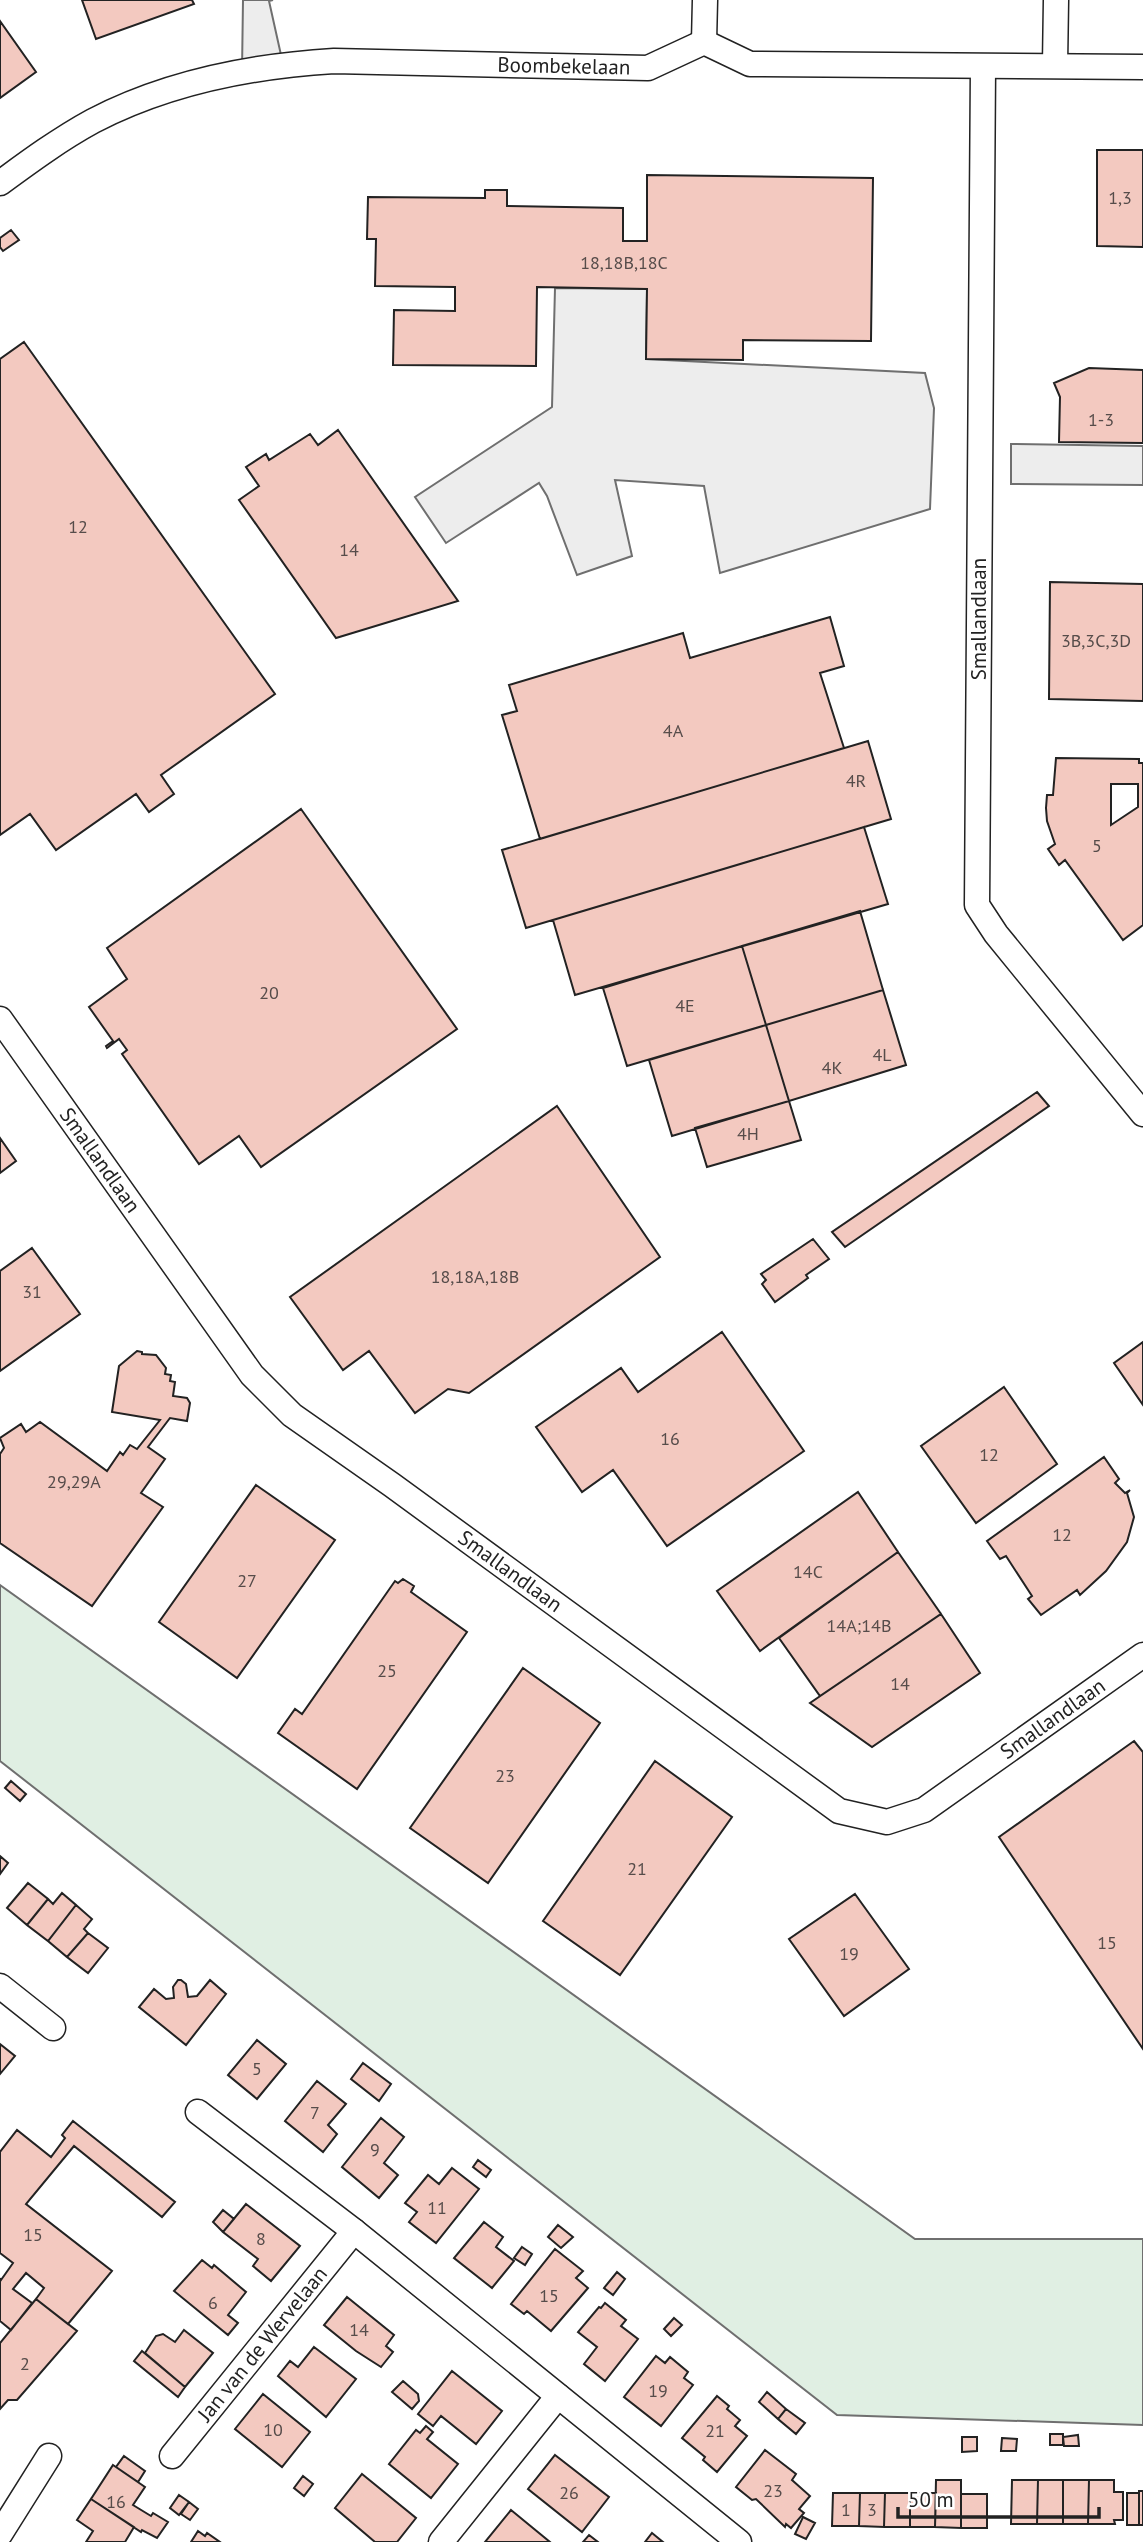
<svg xmlns="http://www.w3.org/2000/svg" width="1143" height="2542" viewBox="0 0 1143 2542" font-family="'PT Sans',sans-serif">
<style>
.green{fill:#e0efe3;stroke:#6f6f6f;stroke-width:2}
.parking{fill:#ededed;stroke:#6f6f6f;stroke-width:2}
.building{fill:#f3c9c0;stroke:#222;stroke-width:2;fill-rule:evenodd}
.lines{fill:none;stroke-linecap:round;stroke-linejoin:round}
.minor-casing{stroke:#222;stroke-width:27}
.minor{stroke:#fff;stroke-width:24}
.labels{text-anchor:middle;stroke-width:5;stroke-linejoin:round;paint-order:stroke}
.number-label{font-size:18px;fill:#564c4a}
.street-label{font-size:21px;fill:#222;stroke:#fff}
</style>
<rect width="100%" height="100%" fill="#fff"/>
<!-- green -->
<path class="green" d="M0,1585L915,2239H1143V2425L837,2415L0,1761Z"/>
<!-- parking -->
<path class="parking" d="M243,0H273L269,1L283,64L242,71Z
M555,288L647,289L646,359L925,373L934,408L930,509L720,573L704,486L615,480L632,556L577,575L547,496L539,483L446,543L415,497L552,407Z
M1011,444L1143,446V485L1011,484Z"/>
<!-- building -->
<path class="building" d="M82,0H192L194,4L96,39Z
M0,21L36,72L0,98Z
M1097,150H1143V247L1097,246Z
M647,175L873,178L871,341L743,340V360L646,359L647,289L537,287L536,366L393,365L394,310L455,311V287L375,286L376,239H367L368,197L485,198V190H507V206L623,208V241H647Z
M11,230L19,240L3,251L0,247V238Z
M24,342L275,694L161,775L174,794L149,812L136,794L56,850L30,814L0,835V359Z
M1089,368L1143,370V443L1059,442L1060,397L1054,383Z
M338,430L458,601L336,638L239,500L259,486L246,467L266,454L269,460L310,434L318,445Z
M1050,582L1143,584V701L1049,699Z
M830,617L844,666L820,673L844,748L540,839L502,715L517,711L509,685L683,633L690,658Z
M868,741L891,819L526,928L502,850Z
M1056,758L1139,759V763H1143V925L1123,940L1065,860L1059,865L1048,849L1055,844L1047,821L1046,808L1047,795H1053ZM1111,784H1138V807L1111,825Z
M301,809L457,1029L261,1167L239,1136L199,1164L122,1054L127,1050L119,1039L107,1048L106,1046L113,1041L89,1007L127,979L107,948Z
M864,827L888,904L575,995L553,920Z
M860,911L883,990L766,1025L742,946Z
M742,946L766,1025L627,1066L603,988Z
M883,990L906,1065L789,1101L766,1025Z
M766,1025L789,1101L672,1136L649,1060Z
M1037,1092L1049,1106L845,1247L832,1232Z
M789,1101L801,1140L707,1167L695,1128Z
M557,1106L660,1257L469,1393L448,1389L415,1413L369,1351L343,1370L290,1297Z
M0,1138L16,1161L0,1173Z
M813,1239L829,1259L806,1275L808,1278L775,1302L762,1284L766,1280L761,1274Z
M32,1248L80,1314L0,1371V1271Z
M722,1332L804,1451L667,1546L613,1470L582,1492L536,1427L621,1368L638,1392Z
M1143,1342V1405L1114,1363Z
M137,1351L142,1352V1354L156,1355L166,1368L165,1374L171,1375L170,1381L175,1382L173,1396L187,1398L190,1403L187,1421L170,1418L148,1447L165,1459L141,1493L163,1507L92,1606L0,1543V1454L4,1448L0,1438L21,1424L26,1432L40,1422L107,1471L120,1452L123,1455L130,1445L137,1449L160,1420L112,1412L119,1366Z
M1004,1387L1057,1464L976,1523L921,1446Z
M1104,1457L1119,1479L1115,1483L1125,1493L1130,1490L1127,1493L1134,1517L1127,1542L1106,1571L1080,1595L1077,1590L1041,1615L1028,1599L1032,1596L1006,1556L1000,1559L987,1541Z
M256,1485L335,1540L237,1678L159,1622Z
M858,1492L898,1552L760,1651L717,1591Z
M898,1552L941,1614L820,1696L779,1638Z
M403,1579L414,1586L411,1592L467,1632L357,1789L278,1733L295,1709L302,1714L395,1581L398,1583Z
M941,1614L980,1673L872,1747L810,1703Z
M523,1668L600,1723L488,1883L410,1828Z
M1134,1741L1143,1752V2049L999,1837Z
M655,1761L732,1817L620,1975L543,1921Z
M11,1781L26,1794L20,1801L5,1788Z
M0,1856L8,1863L0,1874Z
M28,1883L48,1899L27,1925L7,1908Z
M62,1893L76,1905L48,1941L27,1925L48,1899L53,1904Z
M855,1894L909,1969L844,2016L789,1939Z
M76,1905L92,1919L84,1929L88,1933L67,1957L48,1941Z
M88,1933L108,1948L88,1973L67,1957Z
M178,1980H181L186,1984L188,1997L197,1996L210,1980L226,1994L186,2045L139,2007L154,1989L166,1999L174,1998L173,1987Z
M257,2040L286,2064L257,2099L228,2075Z
M0,2044L15,2056L0,2074Z
M363,2063L391,2084L379,2101L351,2079Z
M317,2081L346,2104L328,2125L337,2134L323,2152L285,2121Z
M381,2118L404,2137L384,2163L398,2175L379,2198L342,2167Z
M73,2121L175,2202L162,2217L74,2146L26,2204L112,2271L68,2324L36,2299L44,2288L26,2273L13,2289L32,2303L11,2330L0,2321V2279L1,2280L13,2263L0,2253V2152L17,2130L51,2157L65,2138L62,2135Z
M478,2160L491,2170L486,2177L473,2167Z
M452,2168L479,2189L436,2243L409,2222L417,2212L405,2203L428,2175L439,2184Z
M246,2204L300,2246L271,2281L253,2266L258,2259L223,2232Z
M223,2210L234,2219L223,2232L213,2222Z
M484,2222L503,2237L496,2247L514,2261L492,2288L454,2258Z
M558,2225L573,2237L561,2248L548,2237Z
M522,2247L532,2254L525,2265L514,2258Z
M555,2249L583,2271L576,2278L588,2288L551,2331L527,2311L524,2314L511,2304Z
M202,2260L212,2268L214,2265L246,2292L228,2315L238,2323L228,2335L174,2291Z
M617,2272L625,2279L613,2295L604,2288Z
M347,2297L394,2335L386,2346L393,2352L381,2367L356,2351L324,2325Z
M36,2299L77,2331L17,2400H8L0,2409V2343Z
M605,2303L626,2320L621,2326L638,2339L605,2381L584,2364L597,2347L578,2332L599,2307L601,2308Z
M674,2318L682,2325L671,2336L664,2329Z
M184,2330L213,2353L185,2387L145,2353L156,2336L163,2334L175,2342Z
M314,2347L356,2379L326,2417L278,2376L290,2361L298,2367Z
M142,2351L185,2387L178,2397L134,2361Z
M656,2356L665,2363L670,2357L688,2372L684,2378L693,2385L661,2426L624,2397Z
M452,2371L502,2411L476,2444L441,2416L433,2426L418,2414Z
M403,2381L418,2394L419,2401L412,2409L392,2392Z
M767,2392L786,2409L778,2419L759,2402Z
M263,2394L310,2432L282,2467L235,2429Z
M717,2396L729,2406L727,2409L740,2420L735,2426L747,2436L717,2472L703,2460L705,2457L682,2438Z
M786,2409L805,2423L796,2434L778,2419Z
M426,2426L433,2432L427,2439L458,2464L431,2498L389,2464L416,2430L420,2433Z
M1050,2434H1063V2445H1050Z
M1078,2435L1079,2446H1064L1063,2437Z
M962,2437H977V2451L962,2452Z
M1002,2438L1017,2439L1016,2451H1001Z
M765,2450L796,2474L792,2480L810,2496L799,2509L804,2513L791,2528L786,2524L785,2527L756,2499L752,2500L736,2487Z
M555,2455L609,2497L582,2532L528,2489Z
M124,2456L145,2471L138,2482L116,2467Z
M113,2465L145,2487L133,2505L151,2516L153,2513L168,2522L157,2538L142,2530L141,2532L91,2499Z
M362,2474L416,2518L397,2542H375L335,2508Z
M303,2476L313,2484L304,2496L294,2488Z
M936,2480H961V2528L935,2527Z
M1012,2480H1038L1037,2524H1011Z
M1038,2480H1063V2524H1037Z
M1063,2480H1089L1088,2524H1063Z
M1089,2480H1114V2492H1123V2520H1114L1115,2524H1088Z
M1139,2491H1143V2525H1139Z
M833,2493H860L859,2526H832Z
M860,2493H885L884,2527L859,2526Z
M885,2493H910V2527H884Z
M910,2493H936L935,2527H910Z
M1127,2493H1139V2525H1127Z
M961,2494H987V2528H961Z
M179,2495L189,2502L179,2515L170,2508Z
M91,2499L134,2527L125,2542H86L93,2531L77,2520Z
M189,2502L198,2509L190,2520L181,2514Z
M511,2510L550,2542H485Z
M803,2517L815,2523L806,2539L795,2534Z
M198,2531L205,2536L207,2533L220,2542H191Z
M652,2533L663,2542H645Z
M589,2535L598,2542H583Z"/>
<g class="lines">
<defs>
<g id="minor">
<path d="M704,42L750,64L1143,67"/>
<path d="M704,42L705,0"/>
<path d="M1055,65L1056,0"/>
<path d="M983,67L977,905L996,934L1143,1114"/>
<path id="s1" d="M0,183C30,161 60,139 93,121C168,82 251,66 334,61L648,68L704,42"/>
<path id="s2" d="M0,1019L252,1375L292,1415L392,1485L839,1811L887,1822L924,1810L1143,1655"/>
<path d="M0,1986L53,2028"/>
<path d="M198,2112L354,2231L739,2542"/>
<path id="s3" d="M172,2456L354,2231"/>
<path d="M0,2534L49,2456"/>
<path d="M441,2542L558,2396"/>
</g>
</defs>
<!-- minor casing -->
<use href="#minor" class="minor-casing"/>
<!-- minor -->
<use href="#minor" class="minor"/>
</g>
<g class="labels">
<!-- number labels -->
<g class="number-label">
<text x="1120" y="204">1,3</text>
<text x="624" y="269">18,18B,18C</text>
<text x="1101" y="426">1-3</text>
<text x="78" y="533">12</text>
<text x="349" y="556">14</text>
<text x="1096" y="647">3B,3C,3D</text>
<text x="673" y="737">4A</text>
<text x="856" y="787">4R</text>
<text x="1097" y="852">5</text>
<text x="269" y="999">20</text>
<text x="685" y="1012">4E</text>
<text x="882" y="1061">4L</text>
<text x="832" y="1074">4K</text>
<text x="748" y="1140">4H</text>
<text x="475" y="1283">18,18A,18B</text>
<text x="32" y="1298">31</text>
<text x="670" y="1445">16</text>
<text x="989" y="1461">12</text>
<text x="74" y="1488">29,29A</text>
<text x="1062" y="1541">12</text>
<text x="808" y="1578">14C</text>
<text x="247" y="1587">27</text>
<text x="859" y="1632">14A;14B</text>
<text x="387" y="1677">25</text>
<text x="900" y="1690">14</text>
<text x="505" y="1782">23</text>
<text x="637" y="1875">21</text>
<text x="1107" y="1949">15</text>
<text x="849" y="1960">19</text>
<text x="257" y="2075">5</text>
<text x="315" y="2119">7</text>
<text x="375" y="2156">9</text>
<text x="437" y="2214">11</text>
<text x="33" y="2241">15</text>
<text x="261" y="2245">8</text>
<text x="549" y="2302">15</text>
<text x="213" y="2309">6</text>
<text x="359" y="2336">14</text>
<text x="25" y="2370">2</text>
<text x="658" y="2397">19</text>
<text x="273" y="2436">10</text>
<text x="715" y="2437">21</text>
<text x="773" y="2497">23</text>
<text x="569" y="2499">26</text>
<text x="116" y="2508">16</text>
<text x="846" y="2516">1</text>
<text x="872" y="2516">3</text>
</g>
<!-- street labels -->
<g class="street-label">
<text dy="7" stroke="none"><textPath href="#s1" startOffset="592">Boombekelaan</textPath></text>
<text transform="translate(979 619) rotate(-90)" y="7">Smallandlaan</text>
<text dy="7" stroke="none"><textPath href="#s2" startOffset="173">Smallandlaan</textPath></text>
<text dy="7" stroke="none"><textPath href="#s2" startOffset="761">Smallandlaan</textPath></text>
<text dy="7" stroke="none"><textPath href="#s2" startOffset="1414">Smallandlaan</textPath></text>
<text dy="7" stroke="none"><textPath href="#s3" startOffset="144">Jan van de Wervelaan</textPath></text>
</g>
</g>
<!-- scale -->
<path d="M898 2507v10h201v-10" fill="none" stroke="#222222" stroke-width="3.5"/>
<text x="908" y="2507" font-size="21" fill="#222222" stroke="#ffffff" stroke-width="5" paint-order="stroke">50 m</text>
</svg>
